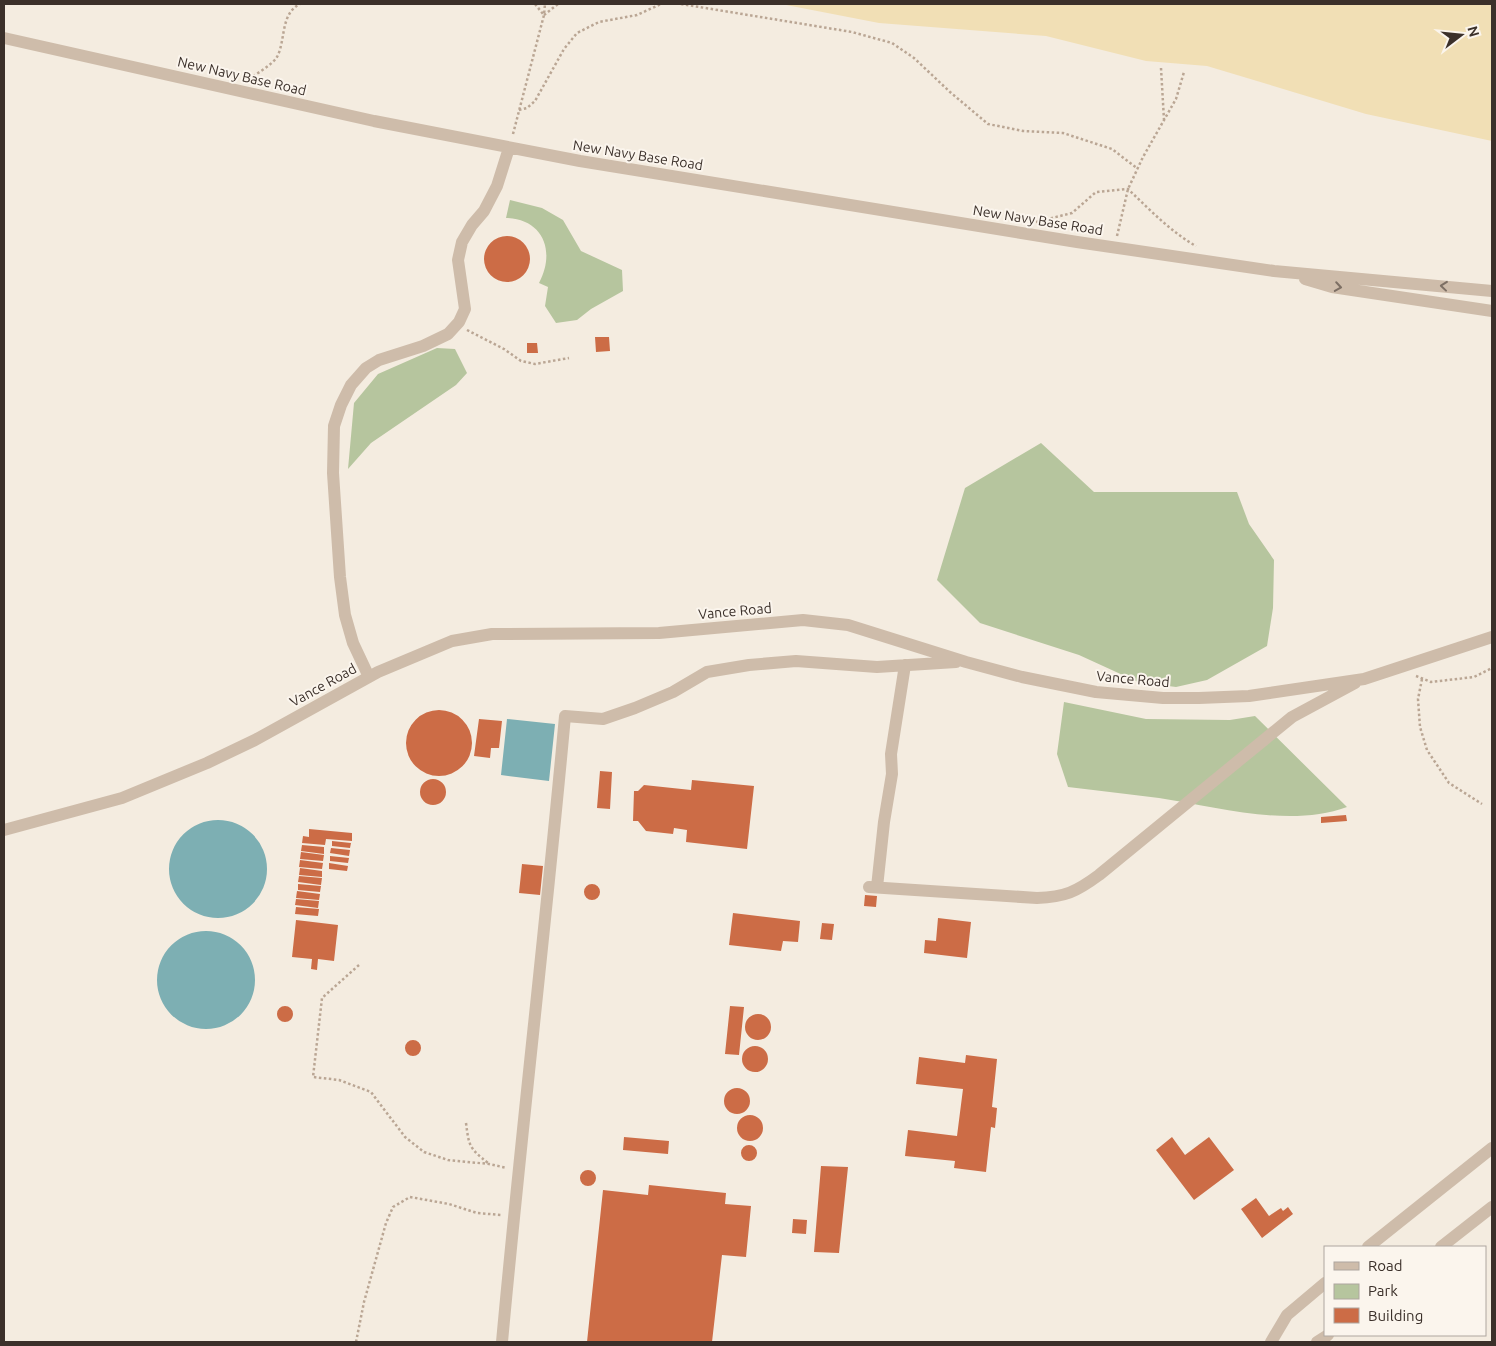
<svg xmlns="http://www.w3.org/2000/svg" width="1496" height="1346" viewBox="0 0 1496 1346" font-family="Ubuntu,sans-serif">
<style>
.green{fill:#b6c59e}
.sand{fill:#f1dfb5}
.water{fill:#7dafb3}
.building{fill:#cc6c46}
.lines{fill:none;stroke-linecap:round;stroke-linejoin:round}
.path{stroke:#baa694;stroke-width:2.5;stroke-dasharray:2.5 2.5;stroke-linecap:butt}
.minor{stroke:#cebcaa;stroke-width:12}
.oneway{stroke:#7d6f64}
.labels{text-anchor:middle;stroke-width:4;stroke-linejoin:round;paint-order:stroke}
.street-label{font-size:14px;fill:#3b302a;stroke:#fbf5ed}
</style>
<rect width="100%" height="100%" fill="#f4ece0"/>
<!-- green -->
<path class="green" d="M510,200L542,208L563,220L581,251L622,270L623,291L591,309L577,320L556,323L545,306L548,287L539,283C556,251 543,219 506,218Z
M437,348L455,349L467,373L456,385L371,443L348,469L354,403L378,374Z
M1041,443L1094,492H1237L1249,524L1274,560L1273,608L1267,646L1207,680L1176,687L1138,682L1079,655L980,623L937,580L965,488Z
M1064,702L1146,719L1230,720L1255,716L1347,807C1290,828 1218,807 1159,798C1129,794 1099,791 1068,787L1057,754Z"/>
<!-- sand -->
<path class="sand" d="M781,4H1492V141L1366,114L1207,66L1146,61L1046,36L879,23Z"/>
<!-- water -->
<path class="water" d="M507,719L555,724L549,781L501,775Z
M169 869a49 49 0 1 1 98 0a49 49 0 1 1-98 0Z
M157 980a49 49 0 1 1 98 0a49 49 0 1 1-98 0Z"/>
<!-- building -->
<path class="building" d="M484 259a23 23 0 1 1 46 0a23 23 0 1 1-46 0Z
M595,337H609L610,351L596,352Z
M527,343H537L538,353H527Z
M406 743a33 33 0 1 1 66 0a33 33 0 1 1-66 0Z
M479,719L502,721L499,748H491L490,758L474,756Z
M600,771L612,772L610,809L597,808Z
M420 792a13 13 0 1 1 26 0a13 13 0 1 1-26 0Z
M692,780L754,786L747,849L686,842L687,830L674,828L673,834L646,831L638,821H633L634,791H638L644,785L691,790Z
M1346,815L1347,821L1321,823V817Z
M309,829L352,833V841L326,839L325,845L302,843L303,836L309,837Z
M332,841L351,843L350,848L332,846Z
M302,845L324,847V854L301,851Z
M331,848L350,850L349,856L330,853Z
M301,852L324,855L323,861L300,859Z
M330,856L349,858L348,863L330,861Z
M300,860L323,863L322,869L299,867Z
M329,863L348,866L347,871L329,869Z
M522,864L543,866L540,895L519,893Z
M300,868L322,871V877L299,875Z
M299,876L322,878L321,885L298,882Z
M584 892a8 8 0 1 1 16 0a8 8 0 1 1-16 0Z
M298,884L321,886L320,892L298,890Z
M297,891L320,894L319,900L296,898Z
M865,895L877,896L876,907L864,906Z
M296,899L319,901L318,908L295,905Z
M296,907L319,909L318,916L295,914Z
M733,913L800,921L798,942L783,941L781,951L729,945Z
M938,918L971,922L967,958L924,953L925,940L936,941Z
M296,920L338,925L334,961L318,959L317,970L311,969L312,959L292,957Z
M822,923L834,924L832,940L820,939Z
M277 1014a8 8 0 1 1 16 0a8 8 0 1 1-16 0Z
M730,1006L744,1007L739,1055L725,1054Z
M745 1027a13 13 0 1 1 26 0a13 13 0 1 1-26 0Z
M405 1048a8 8 0 1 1 16 0a8 8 0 1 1-16 0Z
M742 1059a13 13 0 1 1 26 0a13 13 0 1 1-26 0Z
M966,1055L997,1059L992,1107L997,1108L995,1128L991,1127L986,1172L954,1168L955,1161L905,1156L908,1130L957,1136L963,1089L916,1084L919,1057L965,1063Z
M724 1101a13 13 0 1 1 26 0a13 13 0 1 1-26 0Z
M737 1128a13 13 0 1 1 26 0a13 13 0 1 1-26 0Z
M624,1137L669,1141L668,1154L623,1150Z
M1172,1137L1185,1155L1209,1137L1234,1170L1194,1200L1156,1150Z
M741 1153a8 8 0 1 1 16 0a8 8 0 1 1-16 0Z
M821,1166L848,1167L839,1253L814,1252Z
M580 1178a8 8 0 1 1 16 0a8 8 0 1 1-16 0Z
M649,1185L726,1193L725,1204L751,1206L746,1257L722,1255L712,1342H587L603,1190L648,1195Z
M1256,1198L1269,1216L1281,1208L1283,1211L1288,1207L1293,1214L1262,1238L1241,1209Z
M793,1219L807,1220L806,1234L792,1233Z"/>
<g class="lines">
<!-- path -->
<path class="path" d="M535,4L543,14
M681,4L852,32L892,43L914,58L950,92L988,124L1023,131L1063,133L1112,149L1138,169
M544,15L558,4
M1161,68L1164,120
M249,79C257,73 271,66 277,57C286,40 280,14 300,4
M519,110L527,108L535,101L564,49L577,33L599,22L637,15L661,4
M513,134L544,15L545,4
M1036,222L1072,213L1096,192L1128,189C1149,209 1171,232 1196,246
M1117,236L1128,189L1143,157L1176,99L1184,72
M467,330L504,349L521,361L535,364L569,358
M1416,676L1431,682L1474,677L1492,668
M1422,679L1418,699L1420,727L1427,750L1449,783L1482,804
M359,965L322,998L313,1077L339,1080L371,1092L405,1137L424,1152L448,1160L489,1164L507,1168
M466,1123C469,1146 469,1148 488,1163
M356,1342L364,1302L386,1223L393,1207L410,1197L449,1204L477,1213L501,1215"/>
<!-- minor -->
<path class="minor" d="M4,38L374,121L580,161L1077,242L1274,271L1492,291
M1305,279L1332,287L1492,311
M369,677L353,643L345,615L340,577L333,473L334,426L341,405L351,385L366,368L379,360L423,346L448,334L459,322L465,309L458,260L462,242L472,225L484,211L497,186L509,148
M4,830L122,798L207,763L255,740L378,672L452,641L492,634L659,633L803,620L848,625L966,662L1022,677L1096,692L1163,698H1199L1249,696L1364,679L1492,637
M869,887L1037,898C1065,897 1076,892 1099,875L1292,717L1355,683
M877,887L884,822L892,774L891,754L905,665
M1368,1247L1492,1148
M1441,1247L1492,1207
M502,1342C521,1133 546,925 565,716L603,719L635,708L673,692L707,672L749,665L796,661L877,667L956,662
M1271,1342L1287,1315L1325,1283
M1317,1342L1328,1335"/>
</g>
<!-- one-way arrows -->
<defs><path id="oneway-chevron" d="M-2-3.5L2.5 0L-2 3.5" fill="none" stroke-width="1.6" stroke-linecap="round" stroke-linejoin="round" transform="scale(1.25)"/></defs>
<g class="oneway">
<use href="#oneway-chevron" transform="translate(1444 286) rotate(-174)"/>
<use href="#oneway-chevron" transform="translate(1338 287) rotate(9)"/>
</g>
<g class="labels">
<!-- street labels -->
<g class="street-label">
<text transform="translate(242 76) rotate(13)" y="5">New Navy Base Road</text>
<text transform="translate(638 155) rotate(9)" y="5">New Navy Base Road</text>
<text transform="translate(1038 220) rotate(9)" y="5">New Navy Base Road</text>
<text transform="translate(735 611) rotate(-5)" y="5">Vance Road</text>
<text transform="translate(1133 679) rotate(5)" y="5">Vance Road</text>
<text transform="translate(323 685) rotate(-29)" y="5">Vance Road</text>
</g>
</g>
<!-- border -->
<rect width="1496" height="1346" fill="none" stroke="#3b302a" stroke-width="10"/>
<!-- legend -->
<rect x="1324" y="1246" width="162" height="90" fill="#fbf5ed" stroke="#aea69f"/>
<rect x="1334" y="1262" width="25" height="8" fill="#cebcaa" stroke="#aea69f"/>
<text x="1368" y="1271" font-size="15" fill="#3b302a">Road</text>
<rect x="1334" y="1284" width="25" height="15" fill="#b6c59e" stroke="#aea69f"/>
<text x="1368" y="1296" font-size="15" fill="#3b302a">Park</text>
<rect x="1334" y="1308" width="25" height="15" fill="#cc6c46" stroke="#aea69f"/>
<text x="1368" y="1321" font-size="15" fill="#3b302a">Building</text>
<!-- north arrow -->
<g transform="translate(1461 35) rotate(74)" stroke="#fbf5ed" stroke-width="4" paint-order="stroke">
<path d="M0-4L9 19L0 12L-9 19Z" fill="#3b302a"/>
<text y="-8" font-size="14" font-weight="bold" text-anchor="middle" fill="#3b302a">N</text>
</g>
</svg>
